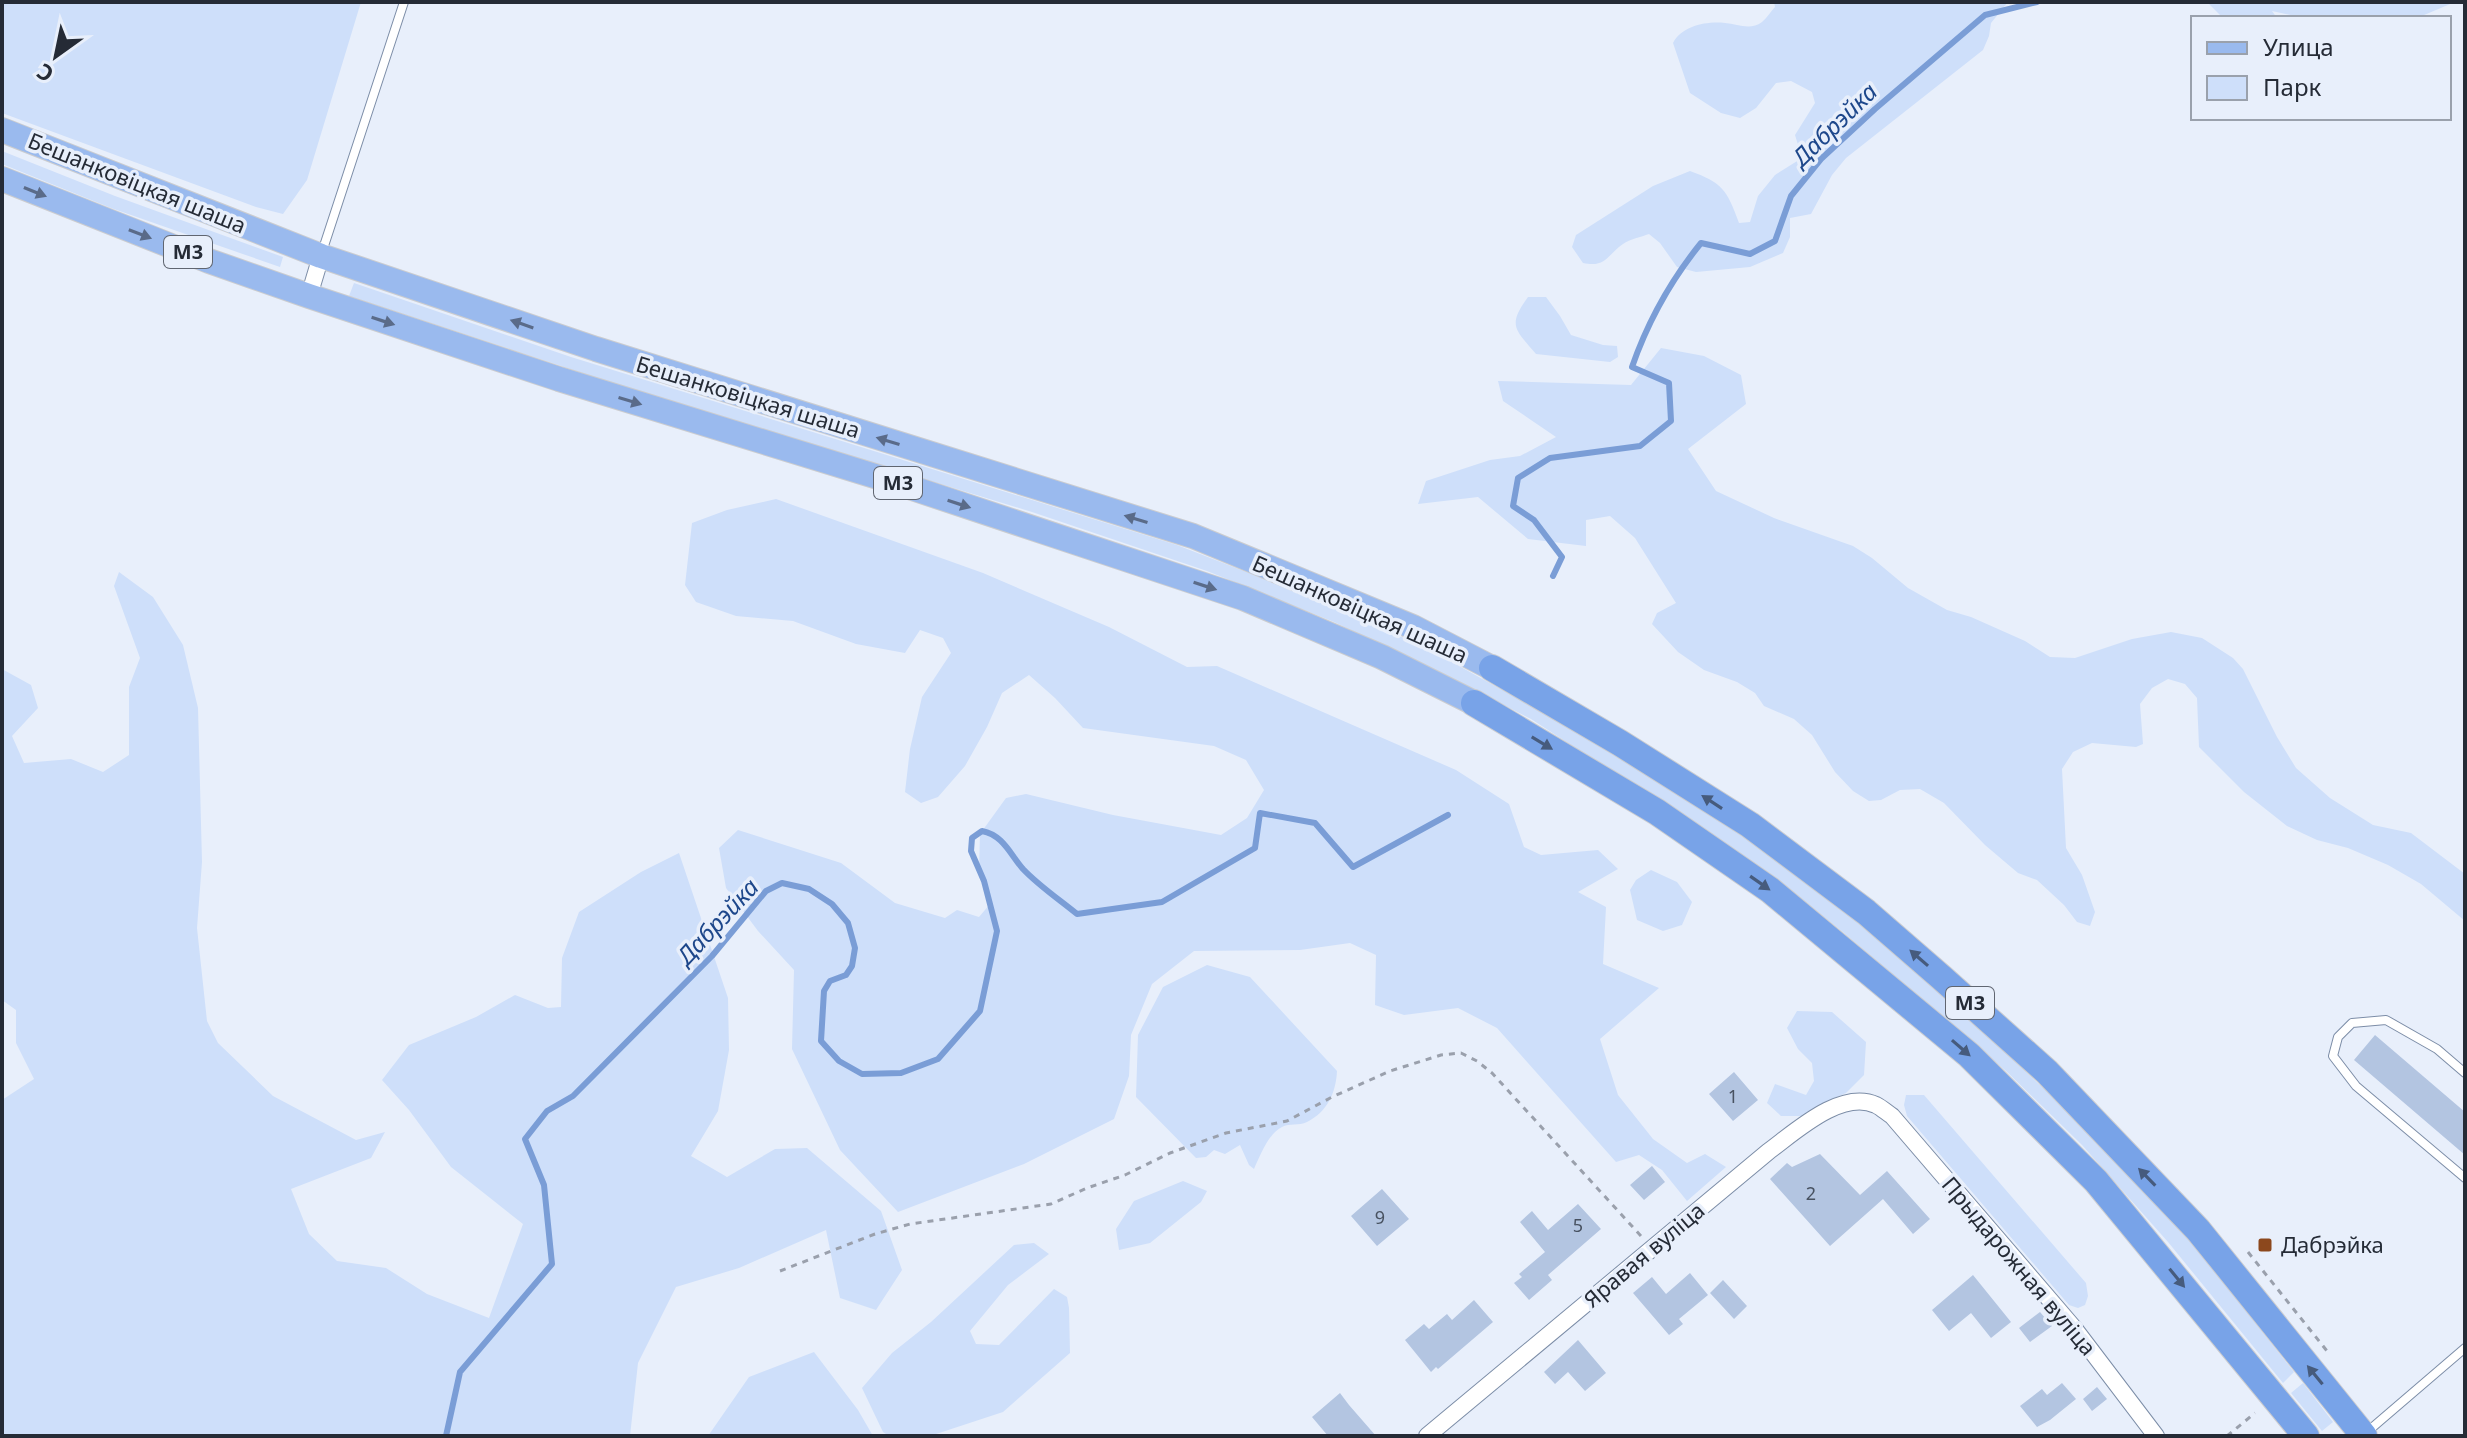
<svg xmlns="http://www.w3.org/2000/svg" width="2467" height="1438" viewBox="0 0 2467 1438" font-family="'Noto Sans',sans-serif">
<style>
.green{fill:#cedffa}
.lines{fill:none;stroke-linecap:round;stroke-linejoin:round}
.stream{stroke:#7a9dd6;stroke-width:6}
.building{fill:#b3c5e1}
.service-casing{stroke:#7c8da7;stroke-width:10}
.minor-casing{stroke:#7c8da7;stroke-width:18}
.primary-casing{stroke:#cbcccf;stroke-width:26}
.trunk-casing{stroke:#cbcccf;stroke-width:28}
.path{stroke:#9aa0ac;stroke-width:3;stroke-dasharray:6 6;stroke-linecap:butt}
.service{stroke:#fff;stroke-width:8}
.minor{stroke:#fff;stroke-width:16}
.primary{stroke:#9abaee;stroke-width:24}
.trunk{stroke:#78a3e8;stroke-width:26}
.oneway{fill:#5a6b89}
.oneway2{fill:#465b7d}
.poi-dot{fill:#8c481d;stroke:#e8effb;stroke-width:3}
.labels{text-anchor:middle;stroke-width:7;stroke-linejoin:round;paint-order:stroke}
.number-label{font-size:18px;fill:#485261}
.shield{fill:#e8effb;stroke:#606671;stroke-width:2}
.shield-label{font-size:20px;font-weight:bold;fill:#252b36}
.street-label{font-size:22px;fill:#252b36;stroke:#e8effb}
.poi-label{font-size:22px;fill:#252b36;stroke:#e8effb;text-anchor:start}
.water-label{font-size:24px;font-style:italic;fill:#1d478b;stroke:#e8effb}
</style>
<rect width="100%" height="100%" fill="#e8effb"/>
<!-- green -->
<path class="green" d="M2,2H281C308,4 334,2 361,2L307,180L283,214L256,207L2,113Z
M1774,2H2008L1991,23L1989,36L1983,50L1846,158L1832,175L1811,214L1790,218V237L1783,253L1750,267L1696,272L1677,267L1660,243L1649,234C1641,237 1630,239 1623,244C1607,255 1606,268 1583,263L1572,247L1576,235L1653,186L1690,171C1723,183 1727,190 1739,223L1750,222L1758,196L1775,175L1802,158L1795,135L1815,103L1812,92L1791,81L1776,83L1756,108L1740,118L1721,113L1690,93L1673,43C1682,26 1706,21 1725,23C1738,24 1750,31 1762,22C1767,18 1771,11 1775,7Z
M2207,2H2455L2417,18H2305L2272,11L2277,18H2223Z
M2,151L115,196L283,257L280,267L111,208L2,164Z
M354,283L571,357L1177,545L1341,609L1434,652L1603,746L1759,847L1831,900L1953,1004L2071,1114L2190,1240L2294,1372L2283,1383L2168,1242L2082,1145L2006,1071L1844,933L1771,874L1531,719L1442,673L1334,622L1207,571L1032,512L637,391L349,296Z
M1528,297H1546L1560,316L1571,335L1603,345L1617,346L1618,357L1610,362L1536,354C1515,329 1507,326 1528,297Z
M1661,348L1704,356L1741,375L1746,404L1688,449L1716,491L1774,518L1853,546L1872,558L1908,588L1947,610L1971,617L2025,641L2050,657L2075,658L2132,639L2171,632L2202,638L2233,658L2243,669L2277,737L2296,768L2330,798L2373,825L2411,833L2465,874V921L2421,884L2388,865L2348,848L2317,840L2287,826L2244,792L2199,747L2197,698L2185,684L2168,679L2152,688L2140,704L2143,744L2136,747L2092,743L2073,752L2062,769L2066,848L2082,875L2095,912L2090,926L2077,922L2064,905L2037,880L2018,873L1985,845L1944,803L1920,789L1900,790L1881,800L1869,801L1853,791L1835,772L1812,735L1794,719L1764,706L1755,693L1737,682L1704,670L1678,652L1652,624L1657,613L1676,603L1635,538L1610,516L1586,520V546L1528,539L1478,497L1418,504L1426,481L1490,460L1520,456L1556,437L1503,401L1498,381L1631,385Z
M776,499L983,573L1109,627L1187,667L1217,666L1456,770L1509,804L1524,847L1541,855L1598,850L1618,869L1578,892L1606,907L1603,964L1659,988L1600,1039L1618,1095L1653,1139L1687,1163L1705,1154L1726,1167L1687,1201L1662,1170L1639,1155L1616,1162L1497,1028L1458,1008L1404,1015L1375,1005L1376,955L1350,943L1300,950L1194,951L1152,984L1131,1035L1129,1076L1114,1119L1024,1164L898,1212L840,1150L792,1049L794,970L758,931L726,888L719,848L738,830L841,863L895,903L945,918L957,910L979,917L990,904L979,871L980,834L1006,798L1026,794L1113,815L1221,835L1247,818L1264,790L1246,760L1214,746L1083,728L1055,698L1029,675L1002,693L987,727L965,766L938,797L921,803L905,792L910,749L922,697L951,653L943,638L920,630L905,653L856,644L793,621L736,616L696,602L685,585L692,523L727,510Z
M119,572L153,597L183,645L198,708L202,862L197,928L207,1021L218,1043L273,1096L356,1140L385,1132L371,1158L291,1189L309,1234L337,1261L386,1268L427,1294L489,1318L523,1224L451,1167L409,1110L382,1080L409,1045L476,1017L515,995L548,1008L561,1007L562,958L579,912L641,872L679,853L728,998L729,1050L718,1111L691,1156L727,1177L775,1149L807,1148L881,1211L902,1270L876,1310L840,1298L826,1230L739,1268L676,1287L638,1363L630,1436H2V1100L34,1079L16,1043V1010L2,1000V669L31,685L38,708L12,736L24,763L71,759L103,772L129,755V687L140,658L114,586Z
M1651,870L1677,882L1692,902L1682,925L1663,931L1637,920L1630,890L1636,880Z
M1207,965L1250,977L1337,1071C1336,1093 1327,1112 1307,1122C1299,1126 1289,1123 1282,1127C1268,1134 1260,1156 1254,1169L1249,1165L1240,1145L1225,1154L1214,1150L1206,1157L1196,1158L1136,1097L1138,1035L1163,987Z
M1797,1011L1832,1012L1866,1042L1864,1075L1846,1093L1823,1103L1804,1116H1781L1767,1103L1775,1084L1806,1095L1814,1081L1812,1063L1798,1049L1787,1028Z
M1906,1095H1924L2086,1283L2088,1296L2085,1305L2078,1308L2069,1305L1907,1116L1904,1105Z
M1183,1181L1207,1191L1201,1202L1150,1243L1119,1250L1116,1229L1134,1201Z
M1034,1243L1049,1254L1008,1285L970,1331L976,1344L999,1345L1054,1289L1067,1297L1069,1308L1070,1353L1003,1412L930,1436H889L883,1432L862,1388L892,1353L931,1322L1014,1245Z
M814,1352L858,1410L873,1436H708L749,1377Z
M2303,1383L2333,1422L2322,1431L2291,1393Z"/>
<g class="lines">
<!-- stream -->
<path class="stream" d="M1553,576L1562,557L1534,520L1513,506L1518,478L1550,458L1640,446L1671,421L1669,383L1632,367C1648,321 1671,280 1701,243L1750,254L1775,241L1791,196L1821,159L1875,109L1985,15L2037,2
M446,1436L460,1372L552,1264L544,1185L525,1139L547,1111L573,1096L712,956L766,891L782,883L809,889L832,904L848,923L855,948L852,966L846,975L830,981L824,991L821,1041L839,1061L862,1074L901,1073L938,1059L980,1011L997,931L984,881L971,851L972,838L982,831C1003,835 1010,854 1023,869C1039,886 1060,900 1077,914L1162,902L1255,848L1260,813L1315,823L1353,867L1448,815"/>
</g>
<!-- building -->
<path class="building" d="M2375,1035L2465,1112V1155L2354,1060Z
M1734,1072L1758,1100L1733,1121L1709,1094Z
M1820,1154L1860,1195L1887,1171L1930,1219L1913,1234L1883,1199L1830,1246L1770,1179L1787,1163L1792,1167Z
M1652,1166L1665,1182L1644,1200L1630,1185Z
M1382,1189L1409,1219L1377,1246L1351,1216Z
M1578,1204L1601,1229L1548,1275L1552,1280L1529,1300L1514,1283L1522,1277L1519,1274L1545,1252L1520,1222L1532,1211L1548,1230Z
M1690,1273L1708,1295L1679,1319L1683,1324L1669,1335L1633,1293L1652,1277L1666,1294Z
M1973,1275L2011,1322L1991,1338L1971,1313L1949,1331L1932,1310Z
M1723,1280L1747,1306L1734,1319L1710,1293Z
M1474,1300L1493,1322L1438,1369L1436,1367L1431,1372L1405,1340L1424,1324L1429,1329L1447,1314L1452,1320Z
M2040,1312L2052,1326L2030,1342L2019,1328Z
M1578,1340L1606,1373L1585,1391L1568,1372L1555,1384L1544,1372Z
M2062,1383L2076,1399L2050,1420L2037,1427L2020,1406L2042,1389L2047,1395Z
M2097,1387L2107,1399L2092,1411L2083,1399Z
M1340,1393L1349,1405L1376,1436H1328L1312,1417Z"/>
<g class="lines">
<defs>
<path id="service" d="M322,252L404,2
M2465,1073L2437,1049L2386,1020L2352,1023L2338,1037L2333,1056L2356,1086L2465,1178
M2367,1432L2465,1348"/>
<path id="minor" d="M309,296L321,256
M1427,1436L1769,1151C1795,1132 1841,1089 1876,1105C1882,1108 1887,1113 1892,1116L2074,1328L2156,1436"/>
<path id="primary" d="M2,130L321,256L596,349L1193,536L1413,627L1492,668
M2,179L209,261L309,296L559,379L891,481L1243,598L1382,657L1474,703"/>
<path id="trunk" d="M1492,668L1620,743L1750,825L1866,912L1942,978L2047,1072L2198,1230L2364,1436
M1474,703L1657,812L1770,890L1969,1055L2096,1181L2306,1436"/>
</defs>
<!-- service casing -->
<use href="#service" class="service-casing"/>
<!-- minor casing -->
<use href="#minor" class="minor-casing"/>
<!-- primary casing -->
<use href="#primary" class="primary-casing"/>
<!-- trunk casing -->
<use href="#trunk" class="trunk-casing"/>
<!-- path -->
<path class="path" d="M2248,1252L2327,1351
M780,1271L875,1234L910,1224L1051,1204L1087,1188L1125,1175L1170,1153L1226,1133L1287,1121L1332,1097L1390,1071L1441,1055L1461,1053L1477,1061L1492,1073L1641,1236
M2227,1436L2255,1413"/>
<!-- service -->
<use href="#service" class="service"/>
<!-- minor -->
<use href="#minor" class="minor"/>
<!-- primary -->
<use href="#primary" class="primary"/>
<!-- trunk -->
<use href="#trunk" class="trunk"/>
</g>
<!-- one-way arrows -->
<defs><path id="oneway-solid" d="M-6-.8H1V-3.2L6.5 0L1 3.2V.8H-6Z" transform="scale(2)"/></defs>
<g class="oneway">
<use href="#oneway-solid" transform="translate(35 192) rotate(22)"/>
<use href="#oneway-solid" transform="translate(140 234) rotate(21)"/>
<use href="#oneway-solid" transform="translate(383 321) rotate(18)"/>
<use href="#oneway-solid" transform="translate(522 324) rotate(-161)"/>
<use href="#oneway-solid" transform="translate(630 401) rotate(17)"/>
<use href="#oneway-solid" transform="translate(888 441) rotate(-163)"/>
<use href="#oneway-solid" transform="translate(959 504) rotate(18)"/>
<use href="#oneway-solid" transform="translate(1136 519) rotate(-163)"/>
<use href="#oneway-solid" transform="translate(1205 586) rotate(18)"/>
</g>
<g class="oneway2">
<use href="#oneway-solid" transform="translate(1542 743) rotate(31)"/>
<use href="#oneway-solid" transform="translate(1712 802) rotate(-147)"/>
<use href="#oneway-solid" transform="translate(1760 883) rotate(35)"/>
<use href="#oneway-solid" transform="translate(1919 958) rotate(-139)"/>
<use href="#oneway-solid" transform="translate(1961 1048) rotate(41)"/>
<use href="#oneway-solid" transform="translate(2147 1177) rotate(-134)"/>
<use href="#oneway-solid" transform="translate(2177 1278) rotate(51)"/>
<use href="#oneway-solid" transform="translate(2315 1375) rotate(-129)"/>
</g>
<!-- markers -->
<rect class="poi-dot" x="2257" y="1237" width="16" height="16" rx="4"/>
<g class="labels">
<!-- number labels -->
<g class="number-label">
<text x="1733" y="1103">1</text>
<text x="1811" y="1200">2</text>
<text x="1380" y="1224">9</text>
<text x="1578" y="1232">5</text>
</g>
<!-- shield labels -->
<g class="shield">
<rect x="164" y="236" width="48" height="32" rx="6"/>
<rect x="874" y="467" width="48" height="32" rx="6"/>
<rect x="1946" y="987" width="48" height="32" rx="6"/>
</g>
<g class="shield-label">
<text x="188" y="259">М3</text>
<text x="898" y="490">М3</text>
<text x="1970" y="1010">М3</text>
</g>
<!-- street labels -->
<g class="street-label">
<text transform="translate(137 183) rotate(22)" y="8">Бешанковіцкая шаша</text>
<text transform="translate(748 397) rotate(17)" y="8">Бешанковіцкая шаша</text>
<text transform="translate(1360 609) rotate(24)" y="8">Бешанковіцкая шаша</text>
<text transform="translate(1644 1255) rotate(-40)" y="8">Яравая вуліца</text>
<text transform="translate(2019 1266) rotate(50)" y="8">Прыдарожная вуліца</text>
</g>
<!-- poi labels -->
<g class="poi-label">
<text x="2281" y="1253">Дабрэйка</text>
</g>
<!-- water labels -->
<g class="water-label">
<text transform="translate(1835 125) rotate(-44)" y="8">Дабрэйка</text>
<text transform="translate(718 922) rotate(-47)" y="8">Дабрэйка</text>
</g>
</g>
<!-- border -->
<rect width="2467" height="1438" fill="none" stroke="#252b36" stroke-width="8"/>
<!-- legend -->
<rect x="2191" y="16" width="260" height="104" fill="#e8effb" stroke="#9aa1ac" stroke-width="2"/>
<rect x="2207" y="42" width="40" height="12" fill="#9abaee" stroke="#9aa1ac" stroke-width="2"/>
<text x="2263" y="56" font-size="24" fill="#252b36">Улица</text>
<rect x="2207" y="76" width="40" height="24" fill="#cedffa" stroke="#9aa1ac" stroke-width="2"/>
<text x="2263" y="96" font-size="24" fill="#252b36">Парк</text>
<!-- north arrow -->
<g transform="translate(56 56) rotate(213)" stroke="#e8effb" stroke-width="6" paint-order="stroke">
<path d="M0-6L14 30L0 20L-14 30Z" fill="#252b36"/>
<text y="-12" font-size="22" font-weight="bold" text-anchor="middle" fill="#252b36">С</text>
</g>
</svg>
